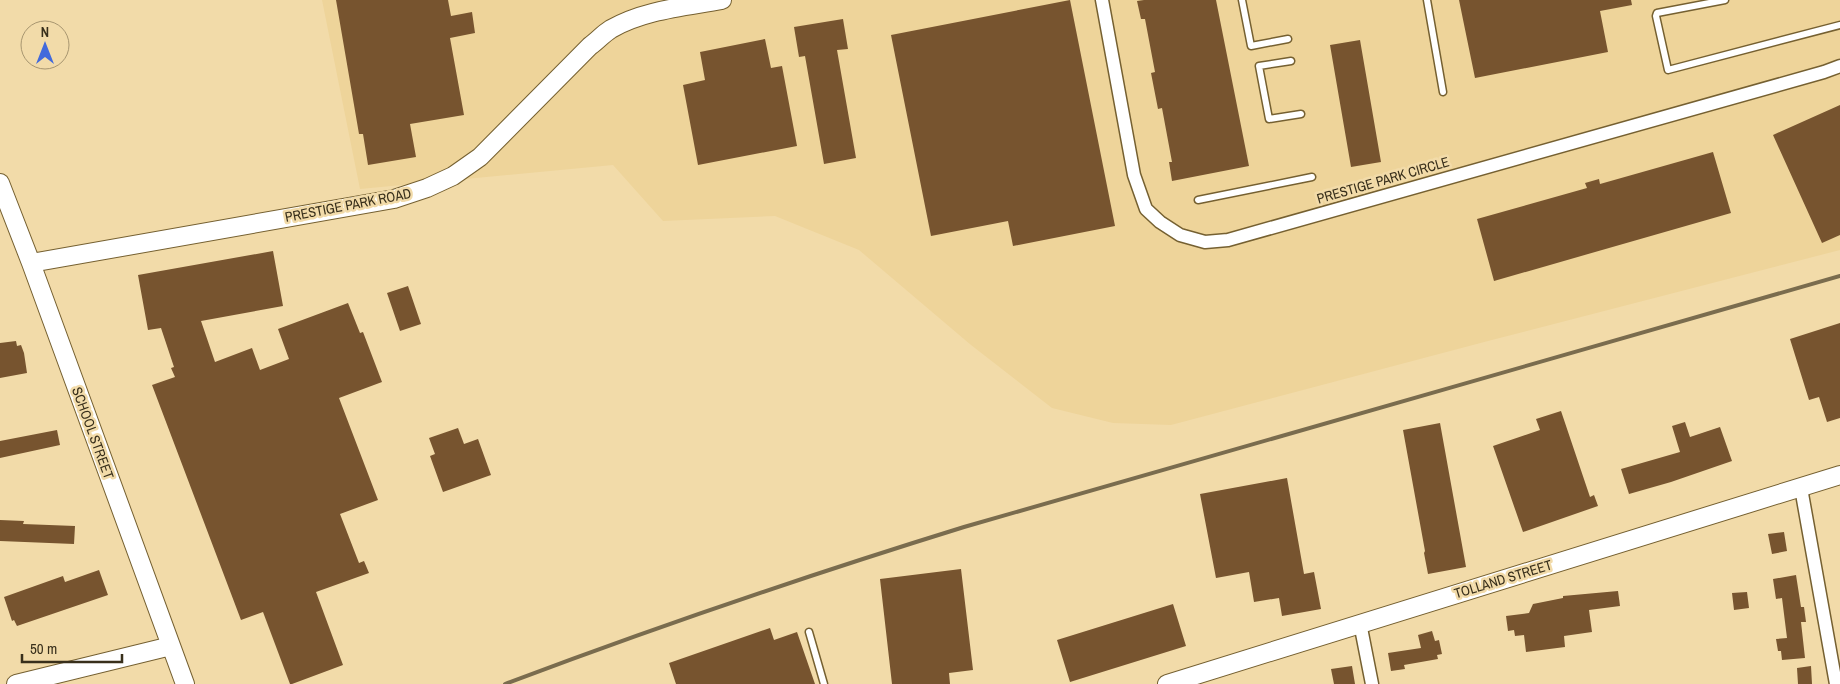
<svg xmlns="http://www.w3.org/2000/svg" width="1840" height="684" viewBox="0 0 1840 684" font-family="'Archivo Narrow',sans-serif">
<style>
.built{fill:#eed49a}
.building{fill:#77542f}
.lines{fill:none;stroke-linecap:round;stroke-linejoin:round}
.lane-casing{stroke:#756031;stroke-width:9}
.street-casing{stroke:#756031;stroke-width:15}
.secondary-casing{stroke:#756031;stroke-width:20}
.lane{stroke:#fff;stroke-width:6}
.street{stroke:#fff;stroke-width:12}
.secondary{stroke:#fff;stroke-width:18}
.rail{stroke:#7a6c4e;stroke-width:4}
.labels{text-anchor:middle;stroke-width:5;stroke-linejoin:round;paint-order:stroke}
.street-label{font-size:14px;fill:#382f1b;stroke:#f2dba9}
</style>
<rect width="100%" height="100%" fill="#f2dba9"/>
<!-- built -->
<path class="built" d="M322,0H1840V250L1488,341L1171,425L1113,423L1052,408L971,345L859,250L775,216L663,221L613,165L360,189Z"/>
<!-- building -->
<path class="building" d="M336,0H448L451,16L472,12L475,33L450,38L464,115L410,124L416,157L368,165L363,134H359Z
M1070,0L1115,226L1013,246L1008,221L931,236L891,35Z
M1144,0H1216L1249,166L1172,181L1169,162H1172L1162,108L1158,109L1151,73L1155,72L1145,19H1141L1137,1Z
M1459,0H1631L1632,5L1600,11L1608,52L1475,78Z
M843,19L848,49L837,50L856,158L824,164L805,56L799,57L794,27Z
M765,39L771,68L782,66L797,146L698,165L683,85L705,80L700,52Z
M1360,40L1381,162L1351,167L1330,45Z
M1840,105V235L1822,243L1773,135Z
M1713,152L1731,213L1494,281L1477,219L1587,188L1585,183L1599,179L1600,184Z
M273,251L283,306L201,321L215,362L252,348L260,370L289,359L278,329L348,303L360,333L363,332L382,382L339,398L378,500L340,514L359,563L364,561L369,573L316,592L343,665L292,684H290L263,612L241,620L152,385L175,377L171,368L174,367L161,328L148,330L138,275Z
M408,286L421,324L400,331L387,293Z
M1840,323V418L1827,422L1819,397L1809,400L1790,339Z
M16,341L17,346L21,345L24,353L27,373L0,378V343Z
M1561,411L1590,497L1594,495L1598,506L1523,532L1493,446L1540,430L1536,419Z
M1685,422L1690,437L1720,427L1732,461L1671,482L1629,494L1621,469L1680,452L1672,426Z
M1440,423L1466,567L1428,574L1424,553L1425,551L1403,430Z
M458,428L464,444L478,439L491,475L443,492L430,456L435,454L429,438Z
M57,430L60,445L0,458V441Z
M1287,478L1304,574L1314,572L1321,609L1282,616L1279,598L1254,602L1249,572L1216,578L1200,494Z
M0,520L24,521L23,524L75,526L74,544L0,541Z
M1784,532L1787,551L1772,554L1768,534Z
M961,569L973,670L949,673L950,684H892L880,579Z
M99,570L108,595L17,626L14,620L12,621L4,597L63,576L65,582Z
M1796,575L1801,607H1804L1806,622H1801L1805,658L1782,660L1781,651H1778L1776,639L1787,638L1782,598L1776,599L1773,579Z
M1618,591L1620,606L1589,610L1592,632L1564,636L1565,647L1526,652L1524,635L1515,636L1514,630L1508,631L1506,616L1529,613L1533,604L1563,598V596Z
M1747,592L1749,608L1734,610L1732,593Z
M1173,604L1186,646L1070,682L1057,640Z
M770,628L774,640L797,632L815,684H676L669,663Z
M1432,631L1435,641L1439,640L1442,654L1437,655L1438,659L1404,665L1405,669L1391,671L1388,653L1421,648L1418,635Z
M1352,666L1355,684H1334L1331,669Z
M1811,666L1812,684H1798L1797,668Z"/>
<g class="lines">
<defs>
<path id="lane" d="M1242,0L1251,46L1288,39
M1427,0L1443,92
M1725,0L1657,13L1656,16L1668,70L1840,25
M1291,61L1259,66L1269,119L1301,114
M1198,200L1312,177
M809,632L824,684"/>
<path id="street" d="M1102,0L1134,175L1146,209L1160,222L1180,235L1205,242L1228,240L1824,72L1840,66
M1801,488L1836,684
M1360,623L1372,684"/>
<path id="secondary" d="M0,183L31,263L185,684
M31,263L394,199L427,188L453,176L480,157L590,46C597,41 603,34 611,29C644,10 684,7 722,0
M16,684L171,646
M1167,684L1840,475"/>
</defs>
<!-- lane casing -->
<use href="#lane" class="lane-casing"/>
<!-- street casing -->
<use href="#street" class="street-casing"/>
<!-- secondary casing -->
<use href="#secondary" class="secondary-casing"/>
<!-- lane -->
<use href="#lane" class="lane"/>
<!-- street -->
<use href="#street" class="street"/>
<!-- secondary -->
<use href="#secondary" class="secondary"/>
<!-- rail -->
<path class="rail" d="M505,684C656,627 809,575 964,527L1840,276"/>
</g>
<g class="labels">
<!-- street labels -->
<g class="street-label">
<text transform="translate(1383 180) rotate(-16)" y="5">PRESTIGE PARK CIRCLE</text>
<text transform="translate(348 205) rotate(-11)" y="5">PRESTIGE PARK ROAD</text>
<text transform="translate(93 433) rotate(70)" y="5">SCHOOL STREET</text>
<text transform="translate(1503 579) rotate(-17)" y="5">TOLLAND STREET</text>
</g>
</g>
<!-- north arrow -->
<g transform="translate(45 45)"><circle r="24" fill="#f2dba9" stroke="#a89670"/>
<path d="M0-4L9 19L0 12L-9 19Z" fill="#426adc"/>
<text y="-8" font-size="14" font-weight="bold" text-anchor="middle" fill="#382f1b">N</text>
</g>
<!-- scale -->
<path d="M22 654v8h100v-8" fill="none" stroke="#382f1b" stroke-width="2.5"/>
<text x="30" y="654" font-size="15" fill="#382f1b" stroke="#f2dba9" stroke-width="4" paint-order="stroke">50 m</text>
</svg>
